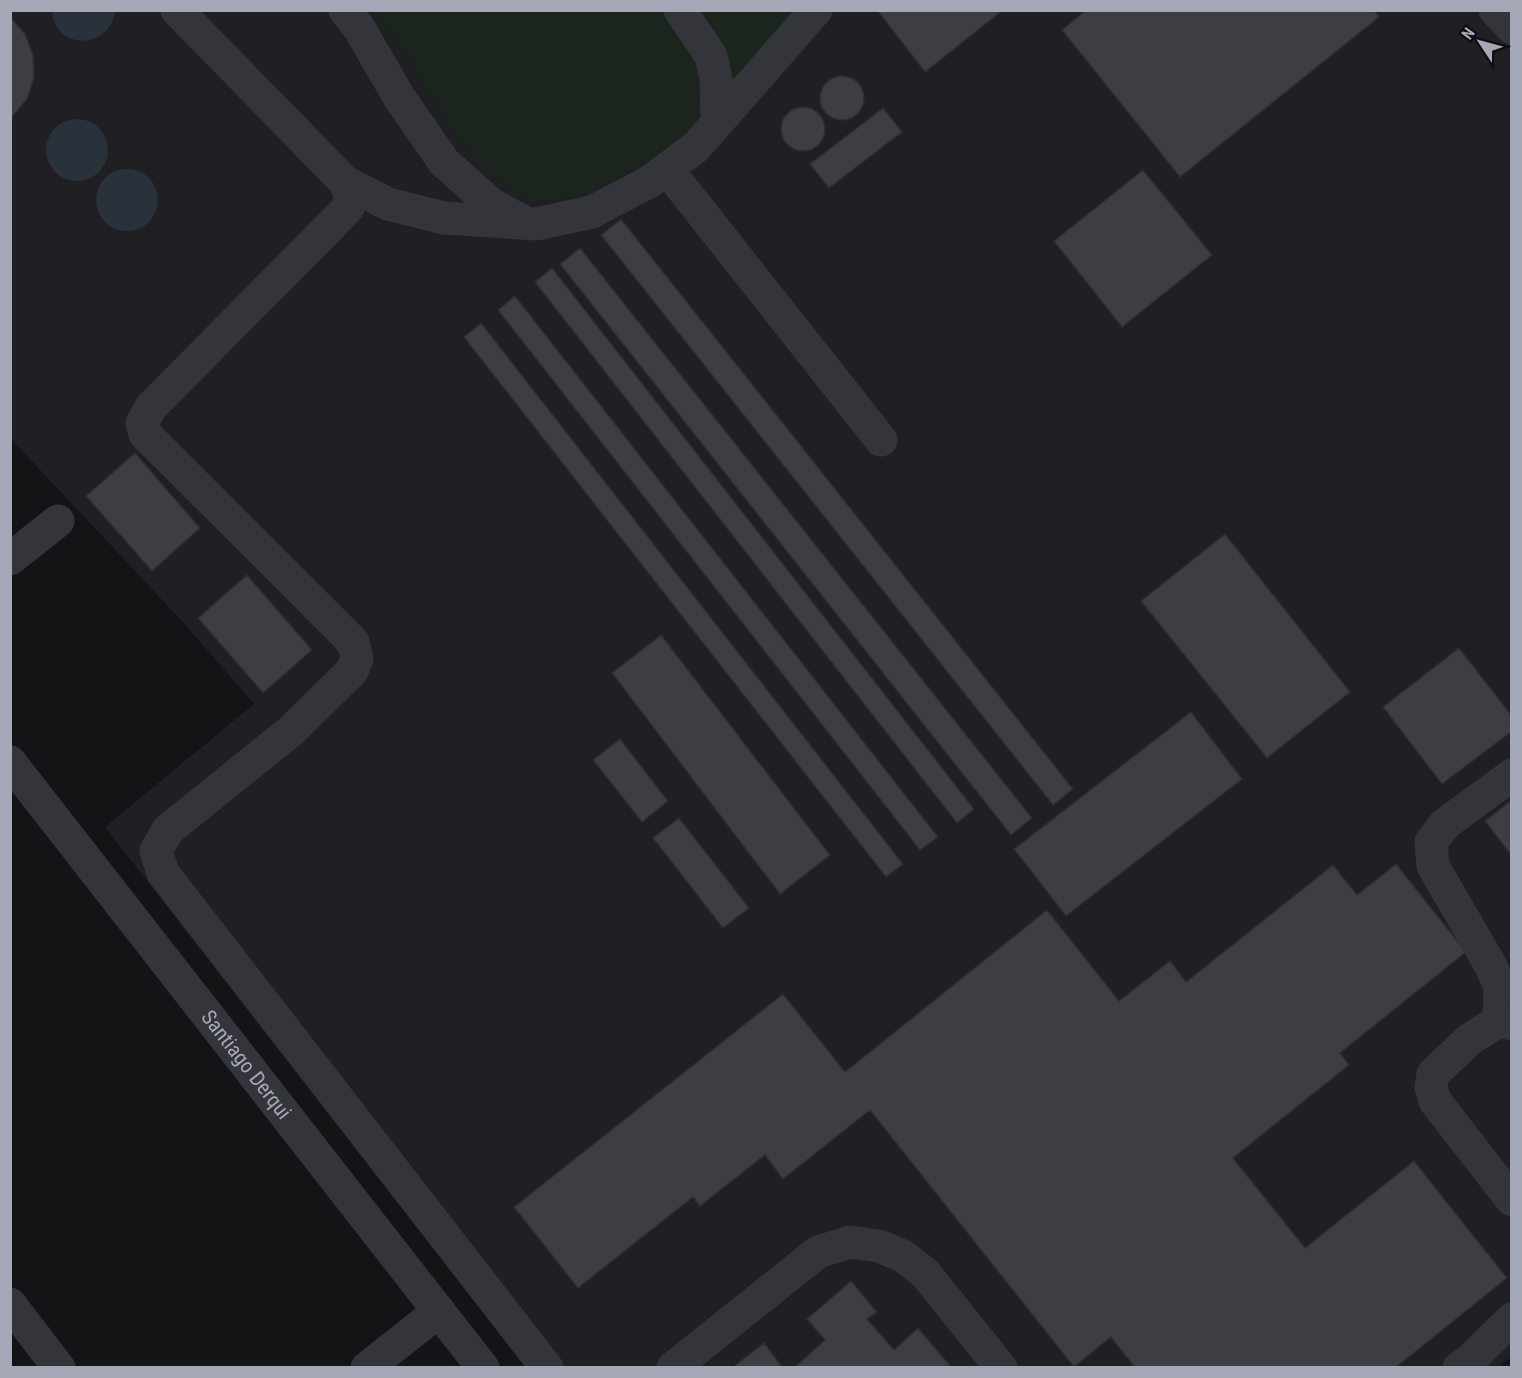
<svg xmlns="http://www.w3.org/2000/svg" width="1522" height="1378" viewBox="0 0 1522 1378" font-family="'Roboto Condensed',sans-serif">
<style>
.built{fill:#201f23}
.green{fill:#1b241d}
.water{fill:#29313b}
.building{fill:#3e3d43;stroke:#2e2d32;stroke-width:1.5}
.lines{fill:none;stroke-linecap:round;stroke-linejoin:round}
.minor{stroke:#34353b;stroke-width:33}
.labels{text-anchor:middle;stroke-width:5;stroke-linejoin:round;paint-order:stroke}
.street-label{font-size:21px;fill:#a4a8b7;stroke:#0f0f11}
</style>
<rect width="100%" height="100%" fill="#141416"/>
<!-- built -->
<path class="built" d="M11,11H370L396,40L452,132L796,11H1511V1357L1497,1368L525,1367L105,827L254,704L182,621L11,439Z"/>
<!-- green -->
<path class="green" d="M370,11H796L699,129L615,180L580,196L541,201L523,197L504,186L477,163L452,132L396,40Z"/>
<!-- water -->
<path class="water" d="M115,11C110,50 55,51 52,11Z
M46 150a31 31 0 1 1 62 0a31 31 0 1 1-62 0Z
M96 200a31 31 0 1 1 62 0a31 31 0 1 1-62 0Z"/>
<!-- building -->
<path class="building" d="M877,10H1003L925,72Z
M1086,10H1374L1379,17L1180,177L1062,30Z
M10,17L25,34L33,55L34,78L27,99L10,119Z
M820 98a22 22 0 1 1 44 0a22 22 0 1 1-44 0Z
M781 129a22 22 0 1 1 44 0a22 22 0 1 1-44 0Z
M883,108L902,132L829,188L810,164Z
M1143,170L1212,255L1122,327L1054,241Z
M621,219L1073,789L1053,805L601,235Z
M580,248L1032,818L1011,835L560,264Z
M552,268L974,809L957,823L535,282Z
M515,296L938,837L920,850L498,310Z
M481,323L903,864L886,877L464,337Z
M135,453L200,528L152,571L86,496Z
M1225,534L1350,692L1267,758L1141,601Z
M247,575L312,650L263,693L198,618Z
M661,635L830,855L780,894L612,673Z
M1459,648L1512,716V731L1442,784L1383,707Z
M1191,712L1242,779L1066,916L1014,849Z
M620,739L668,801L642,822L593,760Z
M1512,800V856L1485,821Z
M679,818L749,908L723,928L653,838Z
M1396,864L1466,952L1340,1053L1349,1065L1233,1158L1305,1248L1414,1161L1507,1278L1395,1368H1130L1133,1365L1111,1337L1074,1367L870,1110L783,1179L765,1155L700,1206L693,1197L578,1288L514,1207L783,994L845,1072L1047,910L1119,1001L1170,961L1186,982L1333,865L1357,895Z
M851,1281L877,1312L867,1319L894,1350L918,1328L952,1368H794L825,1340L807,1319Z
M764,1343L783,1368H732Z"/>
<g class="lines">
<!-- minor -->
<g class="minor">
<path d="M177,10L345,182L388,204L444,218L536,224L592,212L649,182L696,147L816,10"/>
<path d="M345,10L359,28L399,97L444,162L491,204L520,220"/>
<path d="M680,10L711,56L716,78L717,122"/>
<path d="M1495,10L1512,28"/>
<path d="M667,169L881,440"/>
<path d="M345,182L350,194L348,208L151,407L142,423L145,434L353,642L357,659L352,671L292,730L168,830L156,851L163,873L547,1368"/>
<path d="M10,559L58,521"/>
<path id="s1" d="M10,762L483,1368"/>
<path d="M1499,1021L1500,987L1491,966L1433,866L1431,842L1445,824L1512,775"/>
<path d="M1512,1024L1499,1021L1470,1039L1433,1074L1431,1087L1435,1101L1512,1200"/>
<path d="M10,1304L59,1368"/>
<path d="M367,1368L439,1311"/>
<path d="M673,1368L818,1252L850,1242L879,1246L903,1256L925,1273L1001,1368"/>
<path d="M1459,1368L1469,1361L1512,1319"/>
</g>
</g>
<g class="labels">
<!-- street labels -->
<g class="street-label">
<text dy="7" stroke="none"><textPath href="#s1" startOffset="384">Santiago Derqui</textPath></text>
</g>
</g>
<!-- border -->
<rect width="1522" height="1378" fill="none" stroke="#a4a8b7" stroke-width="24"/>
<!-- north arrow -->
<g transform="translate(1480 42) rotate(306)" stroke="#0f0f11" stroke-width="4.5" paint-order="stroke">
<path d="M0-4.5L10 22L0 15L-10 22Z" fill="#a4a8b7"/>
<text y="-9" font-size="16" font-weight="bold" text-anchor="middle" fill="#a4a8b7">N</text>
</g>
</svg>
